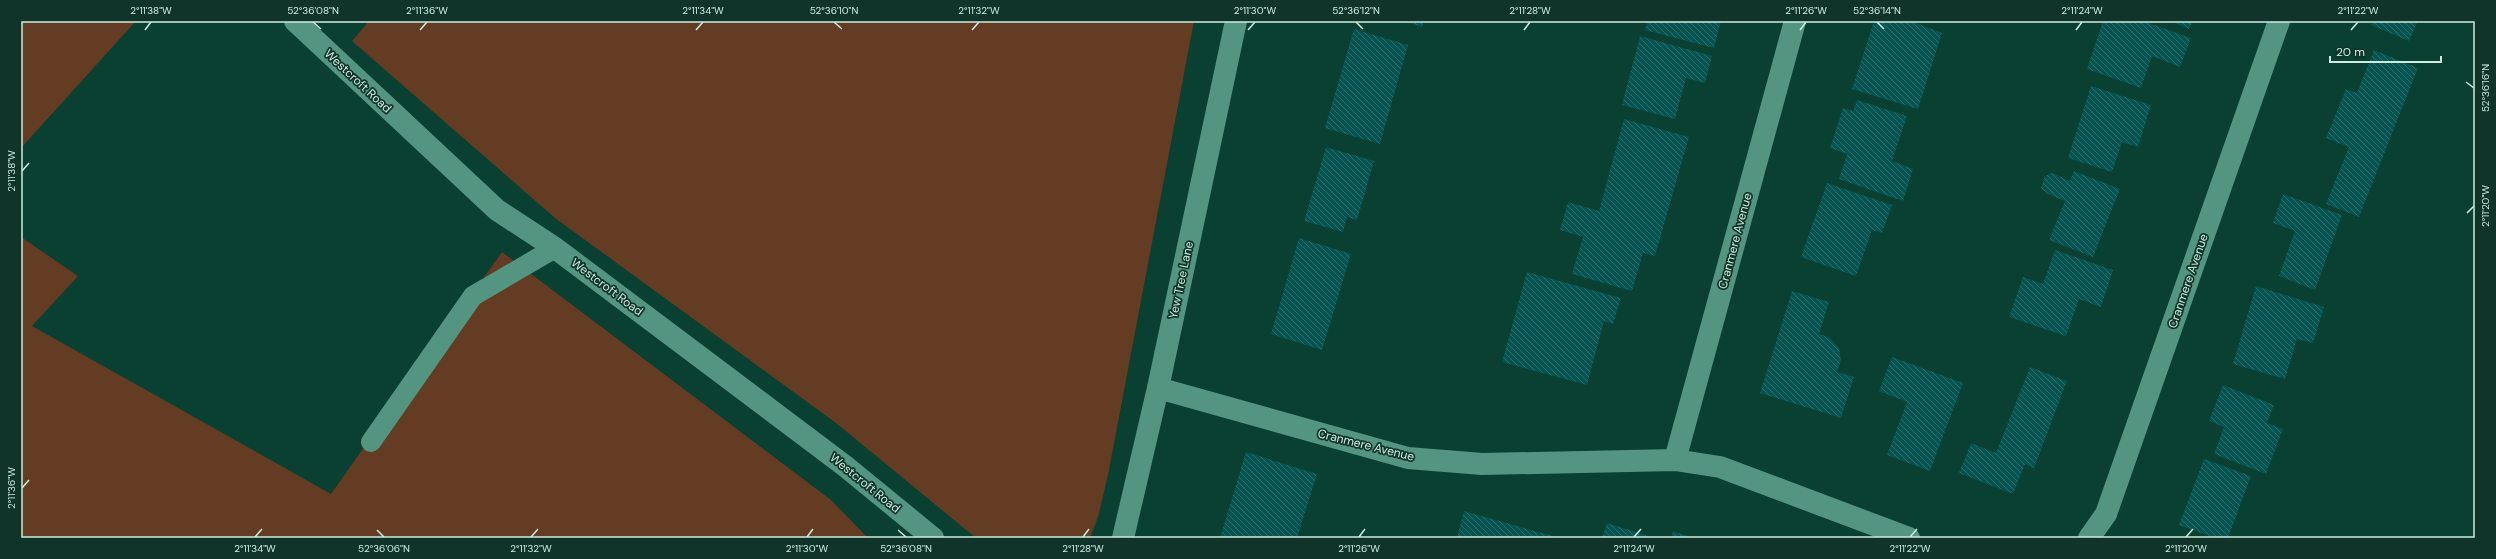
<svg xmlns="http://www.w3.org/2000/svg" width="2496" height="559" viewBox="0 0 2496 559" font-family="'DM Sans',sans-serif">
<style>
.green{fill:#643b23}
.building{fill:url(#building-back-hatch)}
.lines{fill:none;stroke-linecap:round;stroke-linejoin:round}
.service{stroke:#539580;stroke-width:20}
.minor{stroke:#539580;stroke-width:22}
.tertiary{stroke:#539580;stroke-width:22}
.ticks{fill:none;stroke:#ccede0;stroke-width:1.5}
.labels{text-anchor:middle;stroke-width:3.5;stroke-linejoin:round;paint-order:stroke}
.street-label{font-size:12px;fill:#ccede0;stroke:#103429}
.neatline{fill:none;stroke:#ccede0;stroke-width:1.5}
.ticks-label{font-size:10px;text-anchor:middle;fill:#ccede0}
</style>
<defs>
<pattern id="building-back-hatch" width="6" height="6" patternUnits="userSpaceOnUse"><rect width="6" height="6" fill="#055451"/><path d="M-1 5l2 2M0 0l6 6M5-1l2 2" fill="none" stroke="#286d6a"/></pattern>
</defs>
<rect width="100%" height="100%" fill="#094032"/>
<!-- green -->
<path class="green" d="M21,21H136L21,148Z
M369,21H1194L1108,475L1098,517L1090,538H976L836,423L555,218L352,41Z
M21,237L78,276L32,326L331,494L502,252L831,500L868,538H21Z"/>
<!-- building -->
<path class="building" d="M1404,21H1424L1422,27Z
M1648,21H1721L1714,48L1645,30Z
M1874,21H1911L1942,33L1918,109L1852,89Z
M2103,21H2143L2191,38L2180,67L2152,56L2141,88L2087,69Z
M2171,21H2193L2189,29Z
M2373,21H2418L2409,41L2371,25Z
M1354,29L1408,45L1380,144L1325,128Z
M1640,36L1712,56L1705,83L1686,78L1675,119L1622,105Z
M2374,50L2418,68L2359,217L2326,204L2349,147L2326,138L2346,89L2357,93Z
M2091,86L2151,105L2138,147L2122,142L2112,172L2068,158Z
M1857,100L1907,116L1892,161L1913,169L1903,201L1839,179L1847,154L1830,148L1843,108L1853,111Z
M1624,119L1689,137L1655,256L1643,253L1632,291L1572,274L1583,237L1560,230L1568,202L1599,211Z
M1326,147L1374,161L1357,220L1347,217L1343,232L1304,221Z
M2074,171L2120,189L2093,257L2049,240L2065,201L2048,194L2041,188L2045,176L2052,173L2070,181Z
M1827,183L1892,205L1882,233L1872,230L1856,276L1801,257Z
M2283,194L2342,215L2315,290L2279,276L2295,231L2273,223Z
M1299,238L1351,254L1322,350L1271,334Z
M2055,250L2113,270L2101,307L2079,299L2066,336L2009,317L2023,277L2043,284Z
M1527,272L1621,298L1613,324L1604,321L1587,385L1502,362Z
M2256,286L2324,307L2313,343L2297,339L2285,379L2233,364Z
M1792,291L1829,302L1819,334L1829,337L1839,348L1841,360L1837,372L1854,377L1841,418L1760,393Z
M1892,357L1963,383L1930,471L1887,455L1907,402L1879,391Z
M2030,367L2067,381L2034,468L2025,464L2013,494L1959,473L1971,443L1996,453Z
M2223,385L2274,405L2267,423L2283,429L2266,474L2214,454L2224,427L2209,421Z
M1246,452L1317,474L1297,538H1220Z
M2204,459L2251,476L2228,538H2215L2179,525Z
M1464,511L1560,538H1457Z
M1607,523L1655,538H1602Z
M1673,531L1693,538H1671Z"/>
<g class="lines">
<!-- service -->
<path class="service" d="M371,442L473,296L555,248"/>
<!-- minor -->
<path class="minor" d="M295,21L497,210L555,248L845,466L933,538
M1158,388L1408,458L1482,464L1675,460L1720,467L1909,538
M1675,460L1795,21
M2089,538L2106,514L2279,21"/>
<!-- tertiary -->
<path class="tertiary" d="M1123,538L1158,388L1236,21"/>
</g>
<!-- ticks -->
<path class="ticks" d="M313,22L321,29M834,22L842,29M1356,22L1363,29M1877,22L1884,29M145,30L151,22M420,30L427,22M696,30L703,22M972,30L979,22M1248,30L1255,22M1524,30L1530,22M1800,30L1806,22M2076,30L2082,22M2351,30L2358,22M2466,82L2474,88M22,171L29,163M2467,213L2474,206M22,488L29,480M377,530L384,537M898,530L906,537M255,537L262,529M531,537L538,529M807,537L813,529M1083,537L1089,529M1359,537L1365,529M1634,537L1641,529M1910,537L1917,529M2186,537L2193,529"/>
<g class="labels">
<!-- street labels -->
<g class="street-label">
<text transform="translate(358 81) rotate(43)" y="4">Westcroft Road</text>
<text transform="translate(1735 241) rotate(-75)" y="4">Cranmere Avenue</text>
<text transform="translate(1181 280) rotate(-78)" y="4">Yew Tree Lane</text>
<text transform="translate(2188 281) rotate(-71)" y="4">Cranmere Avenue</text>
<text transform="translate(607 287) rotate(37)" y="4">Westcroft Road</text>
<text transform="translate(1366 445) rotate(14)" y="4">Cranmere Avenue</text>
<text transform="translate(865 483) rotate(39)" y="4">Westcroft Road</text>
</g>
</g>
<!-- border -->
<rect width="2496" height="559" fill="none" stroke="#103429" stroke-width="44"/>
<!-- scale -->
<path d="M2330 56v6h111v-6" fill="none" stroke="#ccede0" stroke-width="2"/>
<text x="2336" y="56" font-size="12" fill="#ccede0" stroke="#103429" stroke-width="3" paint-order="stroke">20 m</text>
<rect x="22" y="22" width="2452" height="515" class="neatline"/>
<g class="ticks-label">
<text x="151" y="14">2°11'38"W</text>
<text x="313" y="14">52°36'08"N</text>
<text x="427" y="14">2°11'36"W</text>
<text x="703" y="14">2°11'34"W</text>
<text x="834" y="14">52°36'10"N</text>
<text x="979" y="14">2°11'32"W</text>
<text x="1255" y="14">2°11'30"W</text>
<text x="1356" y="14">52°36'12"N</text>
<text x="1530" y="14">2°11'28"W</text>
<text x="1806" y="14">2°11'26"W</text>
<text x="1877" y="14">52°36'14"N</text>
<text x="2082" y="14">2°11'24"W</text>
<text x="2358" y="14">2°11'22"W</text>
<text transform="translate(2485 88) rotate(-90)" y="4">52°36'16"N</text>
<text transform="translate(11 171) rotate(-90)" y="4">2°11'38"W</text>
<text transform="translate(2485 206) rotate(-90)" y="4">2°11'20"W</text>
<text transform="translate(11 488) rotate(-90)" y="4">2°11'36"W</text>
<text x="255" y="552">2°11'34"W</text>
<text x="384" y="552">52°36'06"N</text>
<text x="531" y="552">2°11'32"W</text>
<text x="807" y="552">2°11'30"W</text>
<text x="906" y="552">52°36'08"N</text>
<text x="1083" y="552">2°11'28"W</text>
<text x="1359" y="552">2°11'26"W</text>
<text x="1634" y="552">2°11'24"W</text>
<text x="1910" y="552">2°11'22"W</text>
<text x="2186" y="552">2°11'20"W</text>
</g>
</svg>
